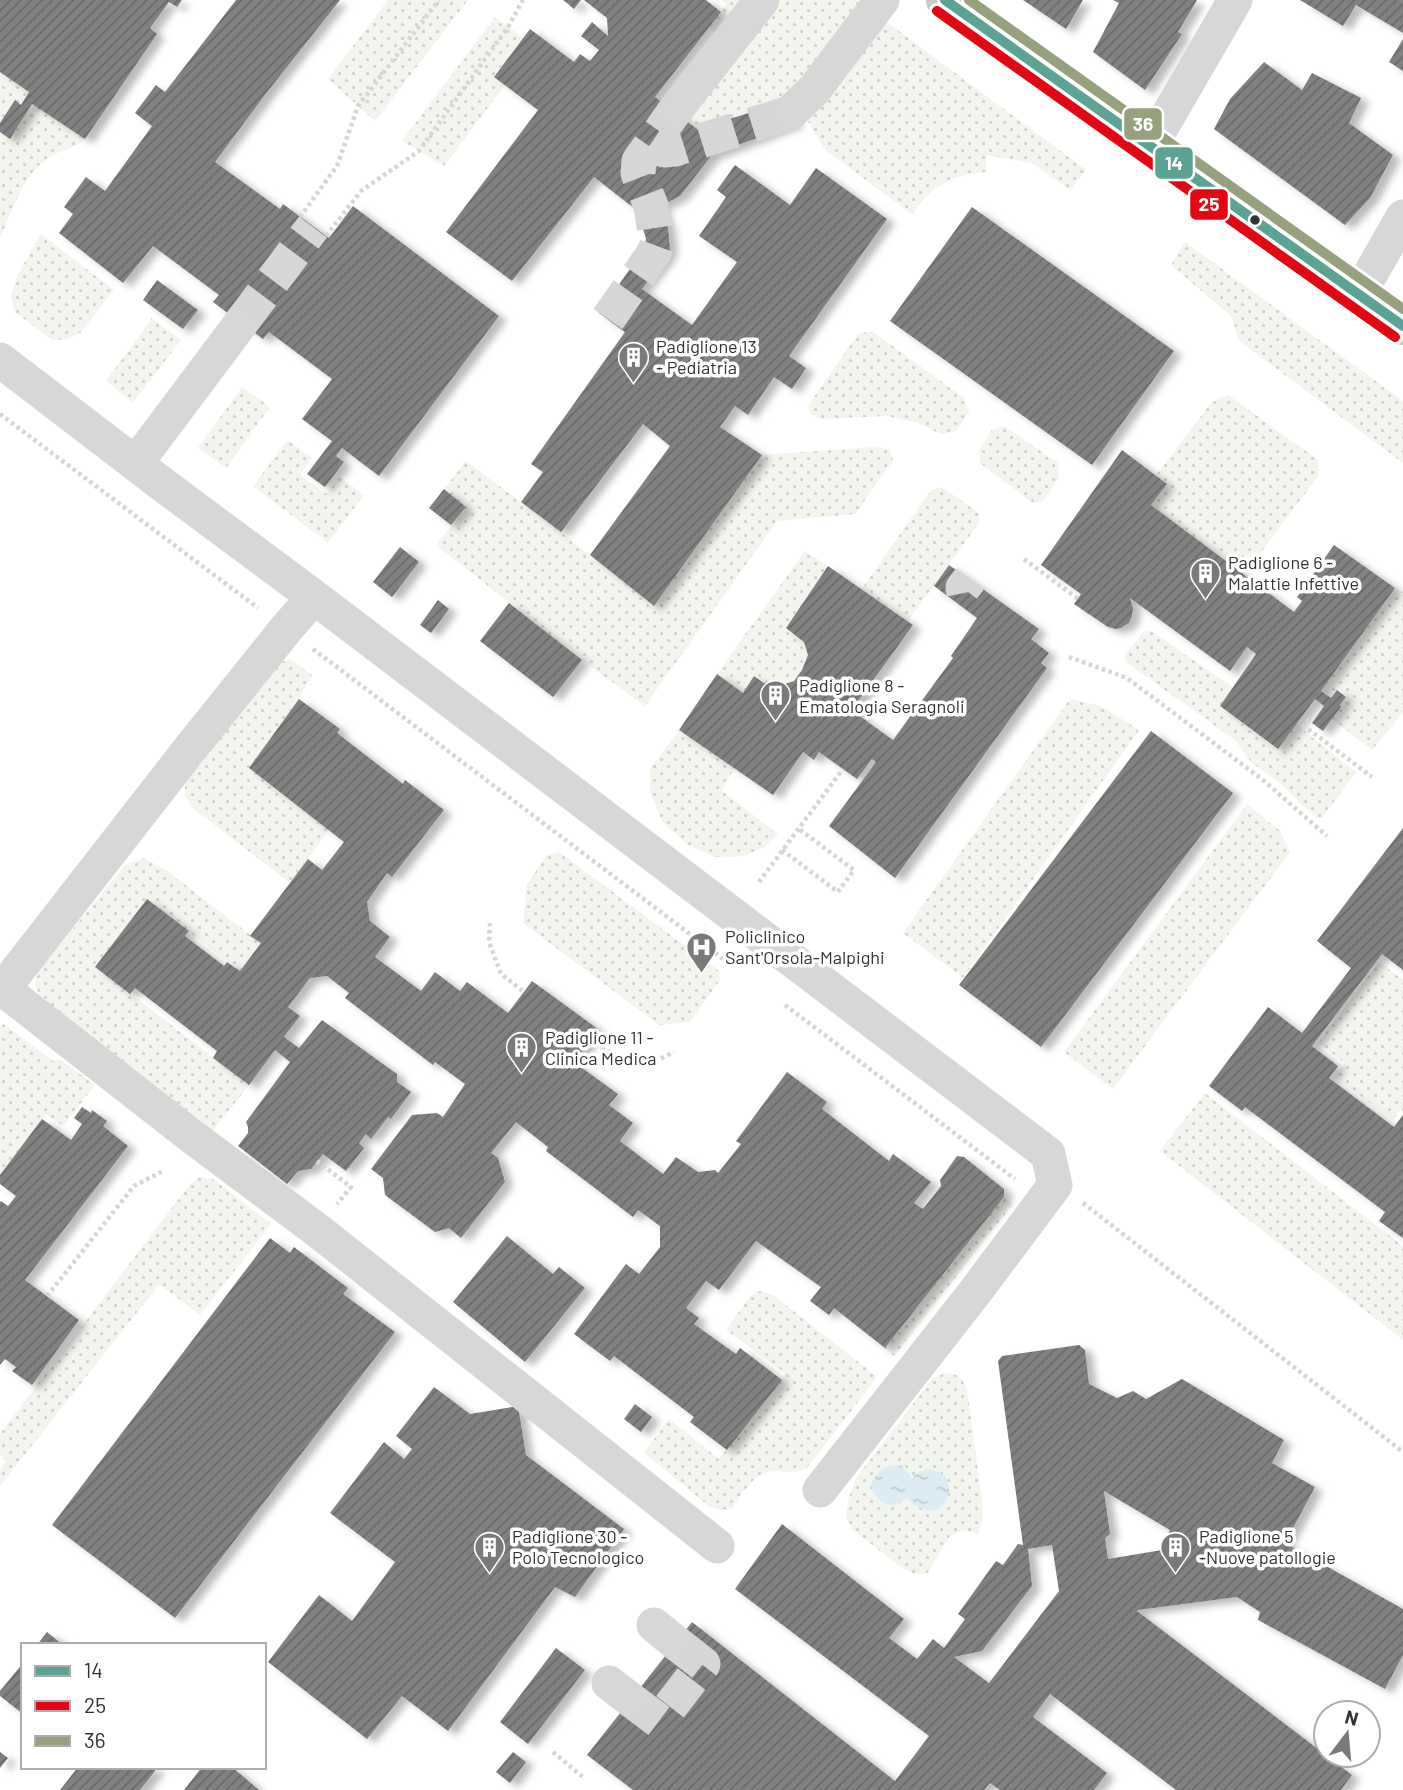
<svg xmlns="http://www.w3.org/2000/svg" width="1403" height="1790" viewBox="0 0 1403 1790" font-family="Barlow,sans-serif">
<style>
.grass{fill:url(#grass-dots)}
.water{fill:url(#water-ripples)}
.building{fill:url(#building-hatch);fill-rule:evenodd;filter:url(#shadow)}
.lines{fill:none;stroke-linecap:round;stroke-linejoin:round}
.minor-tunnel{stroke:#d6d6d6;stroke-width:35;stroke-dasharray:35 18;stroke-linecap:butt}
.path{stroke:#d6d6d6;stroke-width:4.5;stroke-dasharray:3.5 3.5;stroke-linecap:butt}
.minor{stroke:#d7d7d7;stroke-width:35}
.major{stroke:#cacaca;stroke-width:38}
.bus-1-casing{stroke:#fff;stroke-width:16}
.bus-2-casing{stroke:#fff;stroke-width:16}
.bus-3-casing{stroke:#fff;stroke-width:16}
.bus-1{stroke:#5ba494;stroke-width:10}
.bus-2{stroke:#e30613;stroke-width:10}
.bus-3{stroke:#97a17d;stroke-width:10}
.bus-dot{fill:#333;stroke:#fff;stroke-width:2.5}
.labels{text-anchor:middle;stroke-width:7;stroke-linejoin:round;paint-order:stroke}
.poi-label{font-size:18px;fill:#333;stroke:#fff;text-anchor:start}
.line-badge{stroke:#fff;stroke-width:2.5}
.badge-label{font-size:19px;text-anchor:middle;font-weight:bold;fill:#fff}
</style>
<defs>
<pattern id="grass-dots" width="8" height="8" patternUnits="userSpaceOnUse" patternTransform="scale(1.75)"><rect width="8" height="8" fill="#f1f5ed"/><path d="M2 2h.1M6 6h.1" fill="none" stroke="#cfd2cc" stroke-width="1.8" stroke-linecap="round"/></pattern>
<pattern id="water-ripples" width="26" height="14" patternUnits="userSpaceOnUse" patternTransform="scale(1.75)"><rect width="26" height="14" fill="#ddebf3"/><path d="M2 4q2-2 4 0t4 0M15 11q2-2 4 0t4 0" fill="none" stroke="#becad1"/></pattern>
<pattern id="building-hatch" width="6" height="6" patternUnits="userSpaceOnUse" patternTransform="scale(1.75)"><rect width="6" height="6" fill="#818181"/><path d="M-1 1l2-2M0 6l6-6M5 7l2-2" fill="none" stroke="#6a6a6a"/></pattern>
<filter id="shadow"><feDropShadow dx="8" dy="4.5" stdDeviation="3.5" flood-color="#0004"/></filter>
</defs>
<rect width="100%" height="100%" fill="#fff"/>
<!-- grass -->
<path class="grass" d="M388,0H468L375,121L328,79Z
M721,0H747L720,36L709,28L726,4Z
M777,0H856L863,5L784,102L697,129L685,120Z
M495,17L523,38L494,76L505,85L444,166L402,141Z
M884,20L1086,170L1070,190L1032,163L986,155V172C949,176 934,184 912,214L825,150L806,118Z
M0,72L29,92L21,105L15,101L0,123Z
M32,104L85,139C75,148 62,150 51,156C23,173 13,210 0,238V132L10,138Z
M41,234L114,290L80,333L67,339L52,340L15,312L11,296L18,274Z
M1185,242L1403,401V463L1239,341L1231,316L1171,265Z
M152,318L181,340L133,403L106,381Z
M872,331L964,398L969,412L956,431L941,434L918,423L887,416L821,419L811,415L808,406L858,334Z
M242,387L270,407L226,468L198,448Z
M1228,395L1318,460L1319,475L1244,575L1151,505L1166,484L1156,475L1212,402Z
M1004,426L1058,463L1059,478L1043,501L1033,503L980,463L979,450L992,430Z
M288,440L312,458L300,475L326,494L340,477L364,495L328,543L253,486Z
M873,447L889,449L893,460L855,514L777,521L645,706L582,660L436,545L466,507L444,489L466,461L561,532L654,606L762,455Z
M942,487L979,513V523L908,621L884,604L882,605L861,590L931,490Z
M805,551L828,566L786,627C791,631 800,636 804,642C815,658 798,684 780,686C771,687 762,681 754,676L743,693L717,674Z
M1395,588L1403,592V712L1372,750L1332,719L1341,707L1340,705L1346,696L1337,690L1331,698L1321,691Z
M1151,631L1233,687L1220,707L1277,749L1296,724L1356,772L1322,818L1315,817L1280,783L1252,763L1235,740L1127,663L1124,656L1143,632Z
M290,659L312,675L299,699L250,767L329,830L290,883L195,810L185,796V781L279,663Z
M1070,699L1101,706L1139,730L963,978L903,933Z
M679,730L735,768L721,790L778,834L765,847L744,856L715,857L688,845L662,822L650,791V769Z
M1247,804L1280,831L1290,852L1113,1089L1064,1052Z
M559,852L719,971L720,980L690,1022L659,1025L523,923L527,884L547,855Z
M144,858L166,870L261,943L240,971L147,899L96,967L249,1085L213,1131L41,999L35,985L37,973L125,865Z
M1379,962L1403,980V1112L1400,1110L1393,1120L1335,1077L1345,1063L1318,1043Z
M4,1024L53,1061L60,1059L95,1085L63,1126L46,1114L0,1175V1026Z
M1205,1093L1403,1246V1340L1160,1151Z
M198,1177L213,1179L271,1224L200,1315L163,1287H157L0,1486V1469L6,1461L0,1454V1434L187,1188Z
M1004,1197L1013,1204L894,1356L885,1348Z
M760,1291L773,1295L876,1376L872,1384L807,1468C793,1477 776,1466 762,1474C751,1479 739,1498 732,1508L721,1510L710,1507L644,1453L669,1419L719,1459L782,1380L785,1373L726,1330L751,1295Z
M945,1373C958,1374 962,1377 967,1389L983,1508L982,1522L978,1534L964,1530L950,1536L927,1574L912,1573L895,1563L852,1529L846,1516L849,1497L856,1478L932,1379Z"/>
<!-- water -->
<path class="water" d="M892,1465L902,1466L912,1478C919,1471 926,1467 937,1471C963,1481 944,1534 906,1498C890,1512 878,1503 871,1486C875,1475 880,1469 892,1465Z"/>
<!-- building -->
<path class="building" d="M0,0H182L177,7L169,2L150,28L157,34L85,139L32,104L10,139L0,132V123L15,100L21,105L29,92L0,72Z
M236,0H340L264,96L215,162L280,209L283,204L329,238L353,206L499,316L379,476L342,448L336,456L344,462L325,487L307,474L332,441L302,419L332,379L269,332L263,339L241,323L213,302L219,295L153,246L123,283L59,233L73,214L64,207L86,177L105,191L152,126L135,113L156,85L165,92Z
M563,0H581L574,9Z
M584,0H706L721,12L655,97L697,129L784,102L796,123L712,155L680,196L662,205L668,228L670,249L665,259L642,289L692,325L737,262L699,236L726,197L717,190L735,165L790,205L816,168L887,219L789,356L806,368L792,389L774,377L748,415L735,406L720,427L762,455L654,606L590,555L670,446L643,424L561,532L521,502L543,472L531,464L625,332L599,313L639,256L645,245L646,238L635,207L630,205L594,177L512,281L446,232L538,110L494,77L530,29L574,62L580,54L590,61L599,50L581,36L592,22L608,36L607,18Z
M1023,0H1083L1066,29Z
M1113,0H1197L1178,32L1182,34L1145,90L1093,52L1119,3Z
M1300,0H1403V33L1356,5L1343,26Z
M1403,39V71L1389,62Z
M1264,62L1302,90L1312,73L1361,98L1349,123L1393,155L1370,198L1345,225L1214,129L1230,99Z
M972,207L1174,351L1092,465L890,321Z
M157,280L198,310L183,329L143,300Z
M1122,450L1167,484L1151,505L1294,612L1302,601L1297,597L1334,545L1395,588L1321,691L1331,698L1337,690L1346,697L1340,705L1341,707L1323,731L1312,723L1324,706L1315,699L1278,749L1220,706L1256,654L1247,647L1230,671L1130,598L1133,608L1132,616L1129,623L1121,628L1116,629L1108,627L1074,604L1081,594L1041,565Z
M444,489L466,507L451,525L429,508Z
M400,547L419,562L392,597L373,582Z
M949,565L1039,629L1031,639L1049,653L1041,663L1047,668L895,878L829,826L876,762L872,759L857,779L819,752L814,760L803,752L773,795L679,730L717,674L743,693L754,676L764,683L779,686L794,681L802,670L808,655L804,642L786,628L828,566L913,625L859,700L861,717L893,740L953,658L951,656L977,618L934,586Z
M438,600L449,609L431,633L420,625Z
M509,603L582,660L553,697L480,641Z
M299,699L340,729L337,733L403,784L405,780L444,810L392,877L387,873L367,902L370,921L390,937L375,957L421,991L435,972L460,991L467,982L508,1013L532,981L598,1029L574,1062L618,1094L609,1105L633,1123L620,1141L663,1174L676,1157L698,1172L715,1170L718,1173L741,1144L736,1141L787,1072L827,1102L822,1109L889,1161L893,1154L931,1182L914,1203L923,1209L941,1186L940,1180L957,1156L964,1157L1004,1189V1197L885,1348L834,1308L829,1315L810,1301L821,1287L756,1241L719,1290L706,1281L686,1308L699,1318L694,1324L736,1354L740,1348L782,1380L727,1450L690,1422L694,1417L614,1356L610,1361L574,1334L626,1264L639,1274L660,1247V1226L638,1210L633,1217L546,1151L548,1147L516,1122L491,1153L498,1158L505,1182L461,1238L449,1228L435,1232L385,1195L383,1178L371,1169L412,1115L437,1113L443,1117L465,1084L435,1062L433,1065L345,998L349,993L327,976L310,978L288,1007L300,1016L284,1037L299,1048L322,1020L397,1074V1082L411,1092L391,1119L388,1117L371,1139L366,1134L359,1143L364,1148L346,1171L323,1154L311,1169L298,1171L287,1184L238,1146L248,1133V1127L246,1122L290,1062L275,1050L249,1085L213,1058L217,1051L135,988L130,994L95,967L147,899L189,931L185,936L224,966L227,962L240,971L261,943L250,936L308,859L322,870L344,842L249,768Z
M1151,731L1233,793L1041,1047L959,985Z
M1403,828V970L1382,954L1312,1046L1338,1066L1329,1078L1394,1127L1403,1115V1238L1379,1221L1385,1212L1245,1107L1242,1111L1209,1086L1268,1007L1302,1033L1351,968L1317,941Z
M82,1107L91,1113L92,1110L107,1121L103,1126L128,1146L25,1280L79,1320L32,1385L12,1371L16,1367L5,1359L0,1365V1202L1,1201L8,1206L16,1196L0,1184V1175L42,1119L71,1140L82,1124L74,1118Z
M507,1236L553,1274L559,1267L585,1288L525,1362L453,1302Z
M270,1238L290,1253L294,1247L348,1288L343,1294L395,1332L175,1618L52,1525Z
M1079,1345L1085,1350L1089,1384L1117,1398L1133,1391L1146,1399L1182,1379L1284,1440L1272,1463L1315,1487L1285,1543L1403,1609V1655L1385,1689L1258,1620L1260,1612L1237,1597L1138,1610L1137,1611L1352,1775L1341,1790H1176L1050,1694L1033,1717L1107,1773L1094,1790H1000L990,1783L984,1790H633L587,1755L692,1622L895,1781L929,1736L735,1589L782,1524L904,1619L889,1638L917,1659L933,1639L944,1648L965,1619L958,1614L996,1561L1003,1565L1018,1544L1023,1545L998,1361L1002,1356ZM1104,1491L1170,1530L1162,1550L1108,1559L1105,1538L1110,1534ZM1052,1545L1059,1591L989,1683L954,1657L982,1651L1032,1586L1028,1549Z
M434,1387L470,1414L518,1406L526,1455L624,1529L575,1597L555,1587L448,1731L402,1696L367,1739L268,1662L319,1595L352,1621L395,1562L330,1513L384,1442L404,1459L412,1449L396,1436Z
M635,1404L652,1417L641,1432L624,1419Z
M47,1632L63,1645H37Z
M556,1648L585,1670L528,1744L500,1722Z
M23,1663V1714L0,1696V1691Z
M0,1752L8,1758L0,1768Z
M513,1752L526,1762L510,1783L496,1772Z
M78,1767H158L140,1790H60Z
M202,1767H232L259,1790H184Z"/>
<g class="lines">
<!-- minor-tunnel -->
<path class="minor-tunnel" d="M652,142L664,150L675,149L790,113
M608,319L654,253L657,245L651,206L638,173L639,161L674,112
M241,323L313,227
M964,593L963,588L970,579
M631,1700L659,1721L703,1664L676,1643"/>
<!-- path -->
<path class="path" d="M300,217L337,166L358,106L439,0
M326,236L361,191L419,151L508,27L523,0
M0,414L258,608
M1024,559L1078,599
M313,649L723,959
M1069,657L1127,678L1263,780L1327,836
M1309,719L1304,726L1372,777
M782,850L838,892L854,870L799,829
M759,882L843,769
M490,923L489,942L501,974L524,992
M785,1005L1015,1179
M589,1041L618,1056L654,1062L674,1052
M317,1161L351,1187L337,1204
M1083,1203L1403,1452
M47,1296L134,1186L165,1170
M553,1752L584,1778"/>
<!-- minor -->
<path class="minor" d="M674,112L762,0
M790,113L814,90L882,0
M1151,145L1235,0
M1359,294L1403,217
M0,360L162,484L314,597L1048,1154L1055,1185L975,1292L820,1490
M136,463L241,323
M314,597L286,629L189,750L3,989L190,1135L317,1230L717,1546
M654,1625L676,1643
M609,1683L631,1700"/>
<!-- major -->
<path class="major" d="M945,0L1403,326"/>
<defs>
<path id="bus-1" d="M945,0L1403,326"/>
<path id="bus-2" d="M937,11L1395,337"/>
<path id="bus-3" d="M969,0L1403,309"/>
</defs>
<!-- bus-1 casing -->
<use href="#bus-1" class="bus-1-casing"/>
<!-- bus-2 casing -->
<use href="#bus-2" class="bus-2-casing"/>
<!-- bus-3 casing -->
<use href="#bus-3" class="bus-3-casing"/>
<!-- bus-1 -->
<use href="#bus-1" class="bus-1"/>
<!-- bus-2 -->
<use href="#bus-2" class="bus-2"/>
<!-- bus-3 -->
<use href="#bus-3" class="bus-3"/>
</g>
<!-- icons -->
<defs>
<symbol id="building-pin" viewBox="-11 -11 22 30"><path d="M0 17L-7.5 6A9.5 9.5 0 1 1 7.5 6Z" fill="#7a7a7a" stroke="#fff"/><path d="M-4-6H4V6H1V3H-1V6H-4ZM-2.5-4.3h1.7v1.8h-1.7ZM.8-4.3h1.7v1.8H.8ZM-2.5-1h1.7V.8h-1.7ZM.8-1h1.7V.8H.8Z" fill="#fff"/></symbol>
<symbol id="hospital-pin" viewBox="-11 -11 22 30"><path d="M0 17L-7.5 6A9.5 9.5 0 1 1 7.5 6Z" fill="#7a7a7a" stroke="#fff"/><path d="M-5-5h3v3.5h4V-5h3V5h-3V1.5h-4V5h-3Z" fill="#fff"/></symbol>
</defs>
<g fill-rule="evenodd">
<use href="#building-pin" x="616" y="340" width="35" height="47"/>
<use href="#building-pin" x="1188" y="556" width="35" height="47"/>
<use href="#building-pin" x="758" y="678" width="35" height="47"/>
<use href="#hospital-pin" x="684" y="930" width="35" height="47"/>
<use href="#building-pin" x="504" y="1030" width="35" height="47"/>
<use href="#building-pin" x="472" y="1530" width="35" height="47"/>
<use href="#building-pin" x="1158" y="1530" width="35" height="47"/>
</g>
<!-- markers -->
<circle class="bus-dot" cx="1255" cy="220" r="6"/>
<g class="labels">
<!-- poi labels -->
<g class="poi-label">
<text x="656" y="353">Padiglione 13<tspan x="656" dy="21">- Pediatria</tspan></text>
<text x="1228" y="569">Padiglione 6 -<tspan x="1228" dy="21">Malattie Infettive</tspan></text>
<text x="799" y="692">Padiglione 8 -<tspan x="799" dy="21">Ematologia Seragnoli</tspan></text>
<text x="725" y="943">Policlinico<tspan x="725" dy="21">Sant'Orsola-Malpighi</tspan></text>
<text x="545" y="1044">Padiglione 11 -<tspan x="545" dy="21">Clinica Medica</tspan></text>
<text x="512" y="1543">Padiglione 30 -<tspan x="512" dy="21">Polo Tecnologico</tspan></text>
<text x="1199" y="1543">Padiglione 5<tspan x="1199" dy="21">-Nuove patollogie</tspan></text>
</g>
</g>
<g class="line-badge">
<rect x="1123" y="107" width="40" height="34" rx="7" fill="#97a17d"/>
<rect x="1154" y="146" width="40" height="34" rx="7" fill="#5ba494"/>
<rect x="1189" y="188" width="40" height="33" rx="7" fill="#e30613"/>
</g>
<g class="badge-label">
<text x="1143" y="131">36</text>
<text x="1174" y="170">14</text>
<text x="1209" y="211">25</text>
</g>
<!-- legend -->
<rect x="21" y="1643" width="245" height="126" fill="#ffffff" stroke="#adadad" stroke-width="2"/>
<rect x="35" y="1666" width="35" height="10" fill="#5ba494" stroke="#adadad" stroke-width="2"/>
<text x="84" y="1678" font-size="21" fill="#333333">14</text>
<rect x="35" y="1701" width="35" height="10" fill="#e30613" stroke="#adadad" stroke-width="2"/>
<text x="84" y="1713" font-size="21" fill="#333333">25</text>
<rect x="35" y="1736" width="35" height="10" fill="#97a17d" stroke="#adadad" stroke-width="2"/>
<text x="84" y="1748" font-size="21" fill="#333333">36</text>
<!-- north arrow -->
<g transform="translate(1347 1734) rotate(16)"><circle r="33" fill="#ffffff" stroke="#adadad" stroke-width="2"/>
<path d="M0-5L12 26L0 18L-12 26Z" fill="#7a7a7a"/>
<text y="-10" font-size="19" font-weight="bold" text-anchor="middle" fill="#333333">N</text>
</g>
</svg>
